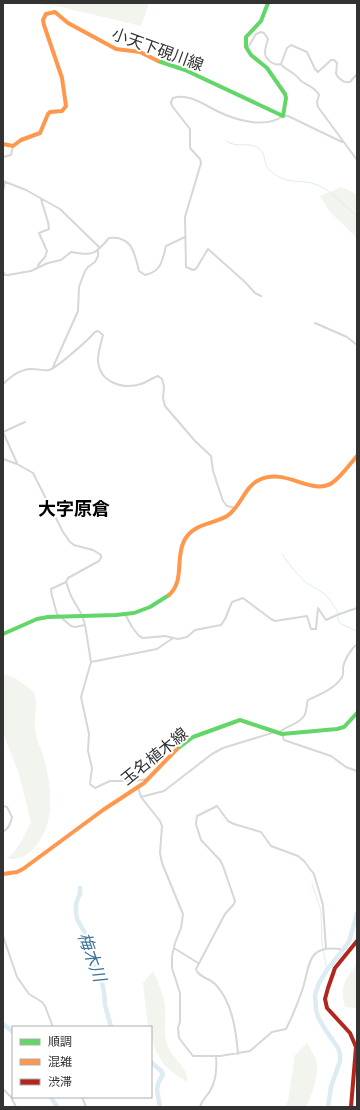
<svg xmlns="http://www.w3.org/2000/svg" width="360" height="1110" viewBox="0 0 360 1110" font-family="'Alegreya Sans','Noto Sans JP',sans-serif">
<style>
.green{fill:#f1f5ed}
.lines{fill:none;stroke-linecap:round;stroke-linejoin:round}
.stream{stroke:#ddebf3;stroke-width:1}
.river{stroke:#ddebf3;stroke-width:4.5}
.street{stroke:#d7d7d7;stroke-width:2}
.fast{stroke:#63d668;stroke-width:4}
.slow{stroke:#ff974d;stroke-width:4}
.jam{stroke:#b3261e;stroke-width:4}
.labels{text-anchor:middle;stroke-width:4;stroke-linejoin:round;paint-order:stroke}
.street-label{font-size:16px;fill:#333;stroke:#fff}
.water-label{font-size:17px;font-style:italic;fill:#3f7597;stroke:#fff}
.quarter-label{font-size:18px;font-weight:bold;fill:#000;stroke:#fff}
</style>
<rect width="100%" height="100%" fill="#fff"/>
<!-- green -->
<path class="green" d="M31,3H149L141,26L61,7Z
M341,187L357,194V238L329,211L320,196Z
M3,674L15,678L34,692C35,697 36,702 36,707C36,710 35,713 35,716C34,722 35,731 37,738C38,743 41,749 43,755C52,786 57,826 32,850C25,857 16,861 7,858C17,853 26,832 31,822L19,774L3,733Z
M357,964V1008L345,1007C340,986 344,980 357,964Z
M153,971C158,982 164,994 165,1006C166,1019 163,1035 168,1047C173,1059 189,1068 187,1082C181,1078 174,1074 169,1069C157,1059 151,1042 151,1027H148L143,983Z
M307,1043C310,1049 316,1057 317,1063C318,1077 312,1095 306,1107H285L288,1101L295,1055Z"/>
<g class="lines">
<!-- stream -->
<path class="stream" d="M226,141C238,149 247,141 258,148C266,152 263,160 267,167C269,171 275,174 279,177C290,183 303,180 315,184C330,189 345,206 357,216
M282,554L292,568L305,582L325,594L330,600L338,612V621L341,624L357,631
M312,884L321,910L322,944L327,970"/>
<!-- river -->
<path class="river" d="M80,888V893L76,904V912L77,919L85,933V938L90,959L101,978L104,992L105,1005L111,1027
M3,1024L13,1032
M151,1062L161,1071L163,1074L158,1084L157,1090L160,1107
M51,1097L57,1107
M328,1107L331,1087L340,1061V1054L338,1048L325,1029L318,1017L316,1009L315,995L319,983L327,970L349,942L357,913"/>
<!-- street -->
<path class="street" d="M247,49L256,34L261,32L264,33L268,39C267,43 265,48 265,52C265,60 274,66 281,64L287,48L291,45L307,52L315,69L318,72L331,60H334L337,63L336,74C339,79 344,83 350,82L357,74
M281,64C284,69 290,70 294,74C297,76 299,79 301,81C308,86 315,87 319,95L317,102L318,107L357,160
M283,116H288L342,142
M3,157L11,155L13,146
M3,181L26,190L60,209L100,248
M3,191L5,182
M41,199L48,222L49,229L39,233L47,251L45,257L38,265L39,267L48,263L61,260L71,252C92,256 95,255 109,238C132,235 135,254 139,271L145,275C162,271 162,261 166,246L185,237
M3,271L5,275H8L31,271L39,267
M261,296L255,293L245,282L208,249L196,269L193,270L186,267L185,217L201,163L200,159L190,148V129L172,106L171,102L173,98C188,93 203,104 217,111C235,120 265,129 283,116
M315,323L347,337L357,345
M53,367L78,311L79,287L85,271L88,267L95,262L98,256V251
M3,384C11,376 21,368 33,369C38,369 44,371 49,370C58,367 88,340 95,332L98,331L103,335C101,343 98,352 98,360C99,382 122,390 141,384C147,382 152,378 158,376L162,379L164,386L163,398L165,406L195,441L211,456L213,471L223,501L227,506L236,508
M3,432L17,463
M3,432L25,422
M3,459L17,464L33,473L63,532L70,542L74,545L93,550L101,555V558L99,561L68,578L66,582L51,589L52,596L57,614L71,626L75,627L85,625
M66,582L71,596L82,615L85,625L91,662L81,697L89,734L88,751L92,768L90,784L95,788L110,781H134L148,779
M125,614L132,627L139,636L143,638L165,636L178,639L187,637L195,630L221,625L225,619L232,602L243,598L271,619L275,621L307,616L311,629H316L318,608L326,620L337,615L357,608
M91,662L157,649L173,638
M279,733C285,726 298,725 304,716C307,712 306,705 308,700C319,695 336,688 342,677C344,674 343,671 343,668C344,660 351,649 357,644
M282,734L284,740L331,756L346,767L357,771
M138,787L141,797L160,821L162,826L160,853L162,863L183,914L181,928L175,943L172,956V968L180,993V1022L178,1028L179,1038L193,1056H220L250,1051L272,1032L286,1029C292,1017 299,1000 303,988C310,964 307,945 340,949
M141,797L164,791L212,754L223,748L275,732
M3,806L7,807L12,817C11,823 8,829 3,832
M3,936L17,977L29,994L42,1002L45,1006L53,1027
M174,948L198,963
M238,1054C236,1030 232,1001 215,984C209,978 198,977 196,969L225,914L234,904L235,901L223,866L220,860L201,840L196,824L197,816L217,806L228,821L234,824L261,832L271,846L298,856L304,861L310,869L314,874L323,905L326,949
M3,1089L11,1097L16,1107
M82,1097L86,1107
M200,1107C202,1100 207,1096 210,1091C216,1081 217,1067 216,1056"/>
<!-- fast -->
<path class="fast" d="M158,61L185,70L283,116L286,98L285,94L267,68L251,55L246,47V37L261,21L268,3
M3,634L37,619L48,617L116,615L134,613L150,607L169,595
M177,749L193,737L240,720L282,734L337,729L344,727L357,713"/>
<!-- slow -->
<path class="slow" d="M3,144L13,146L21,140L40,133L48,114L50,112L62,111L66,106L62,78L44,25L43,20L46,14L55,12L68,23L116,49L140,52L158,61
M169,595C185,580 175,559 184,541C193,523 212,525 227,516C241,507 244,487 259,480C286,467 311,496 332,483C342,476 349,465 357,456
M3,874L17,872L23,869L103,810L144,783L177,749"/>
<!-- jam -->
<path class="jam" d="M351,1107L356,1047L350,1033L327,1008L325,999L328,988L335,968L357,941"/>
</g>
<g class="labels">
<!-- street labels -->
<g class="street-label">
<text transform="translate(158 49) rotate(20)" y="6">小天下硯川線</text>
<text transform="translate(154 756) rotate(-39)" y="6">玉名植木線</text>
</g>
<!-- water labels -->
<g class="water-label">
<text transform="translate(92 957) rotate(70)" y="6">梅木川</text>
</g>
<!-- quarter labels -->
<g class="quarter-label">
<text x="74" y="515">大字原倉</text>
</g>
</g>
<!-- border -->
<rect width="360" height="1110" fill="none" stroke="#333333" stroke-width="8"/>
<!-- legend -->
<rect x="12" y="1026" width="140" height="72" fill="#ffffff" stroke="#adadad"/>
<rect x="20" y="1039" width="20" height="6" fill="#63d668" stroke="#adadad"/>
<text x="48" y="1046" font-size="12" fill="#333333">順調</text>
<rect x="20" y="1059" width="20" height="6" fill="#ff974d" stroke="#adadad"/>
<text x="48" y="1066" font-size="12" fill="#333333">混雑</text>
<rect x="20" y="1079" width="20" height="6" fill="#b3261e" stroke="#adadad"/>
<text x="48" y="1086" font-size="12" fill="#333333">渋滞</text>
</svg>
